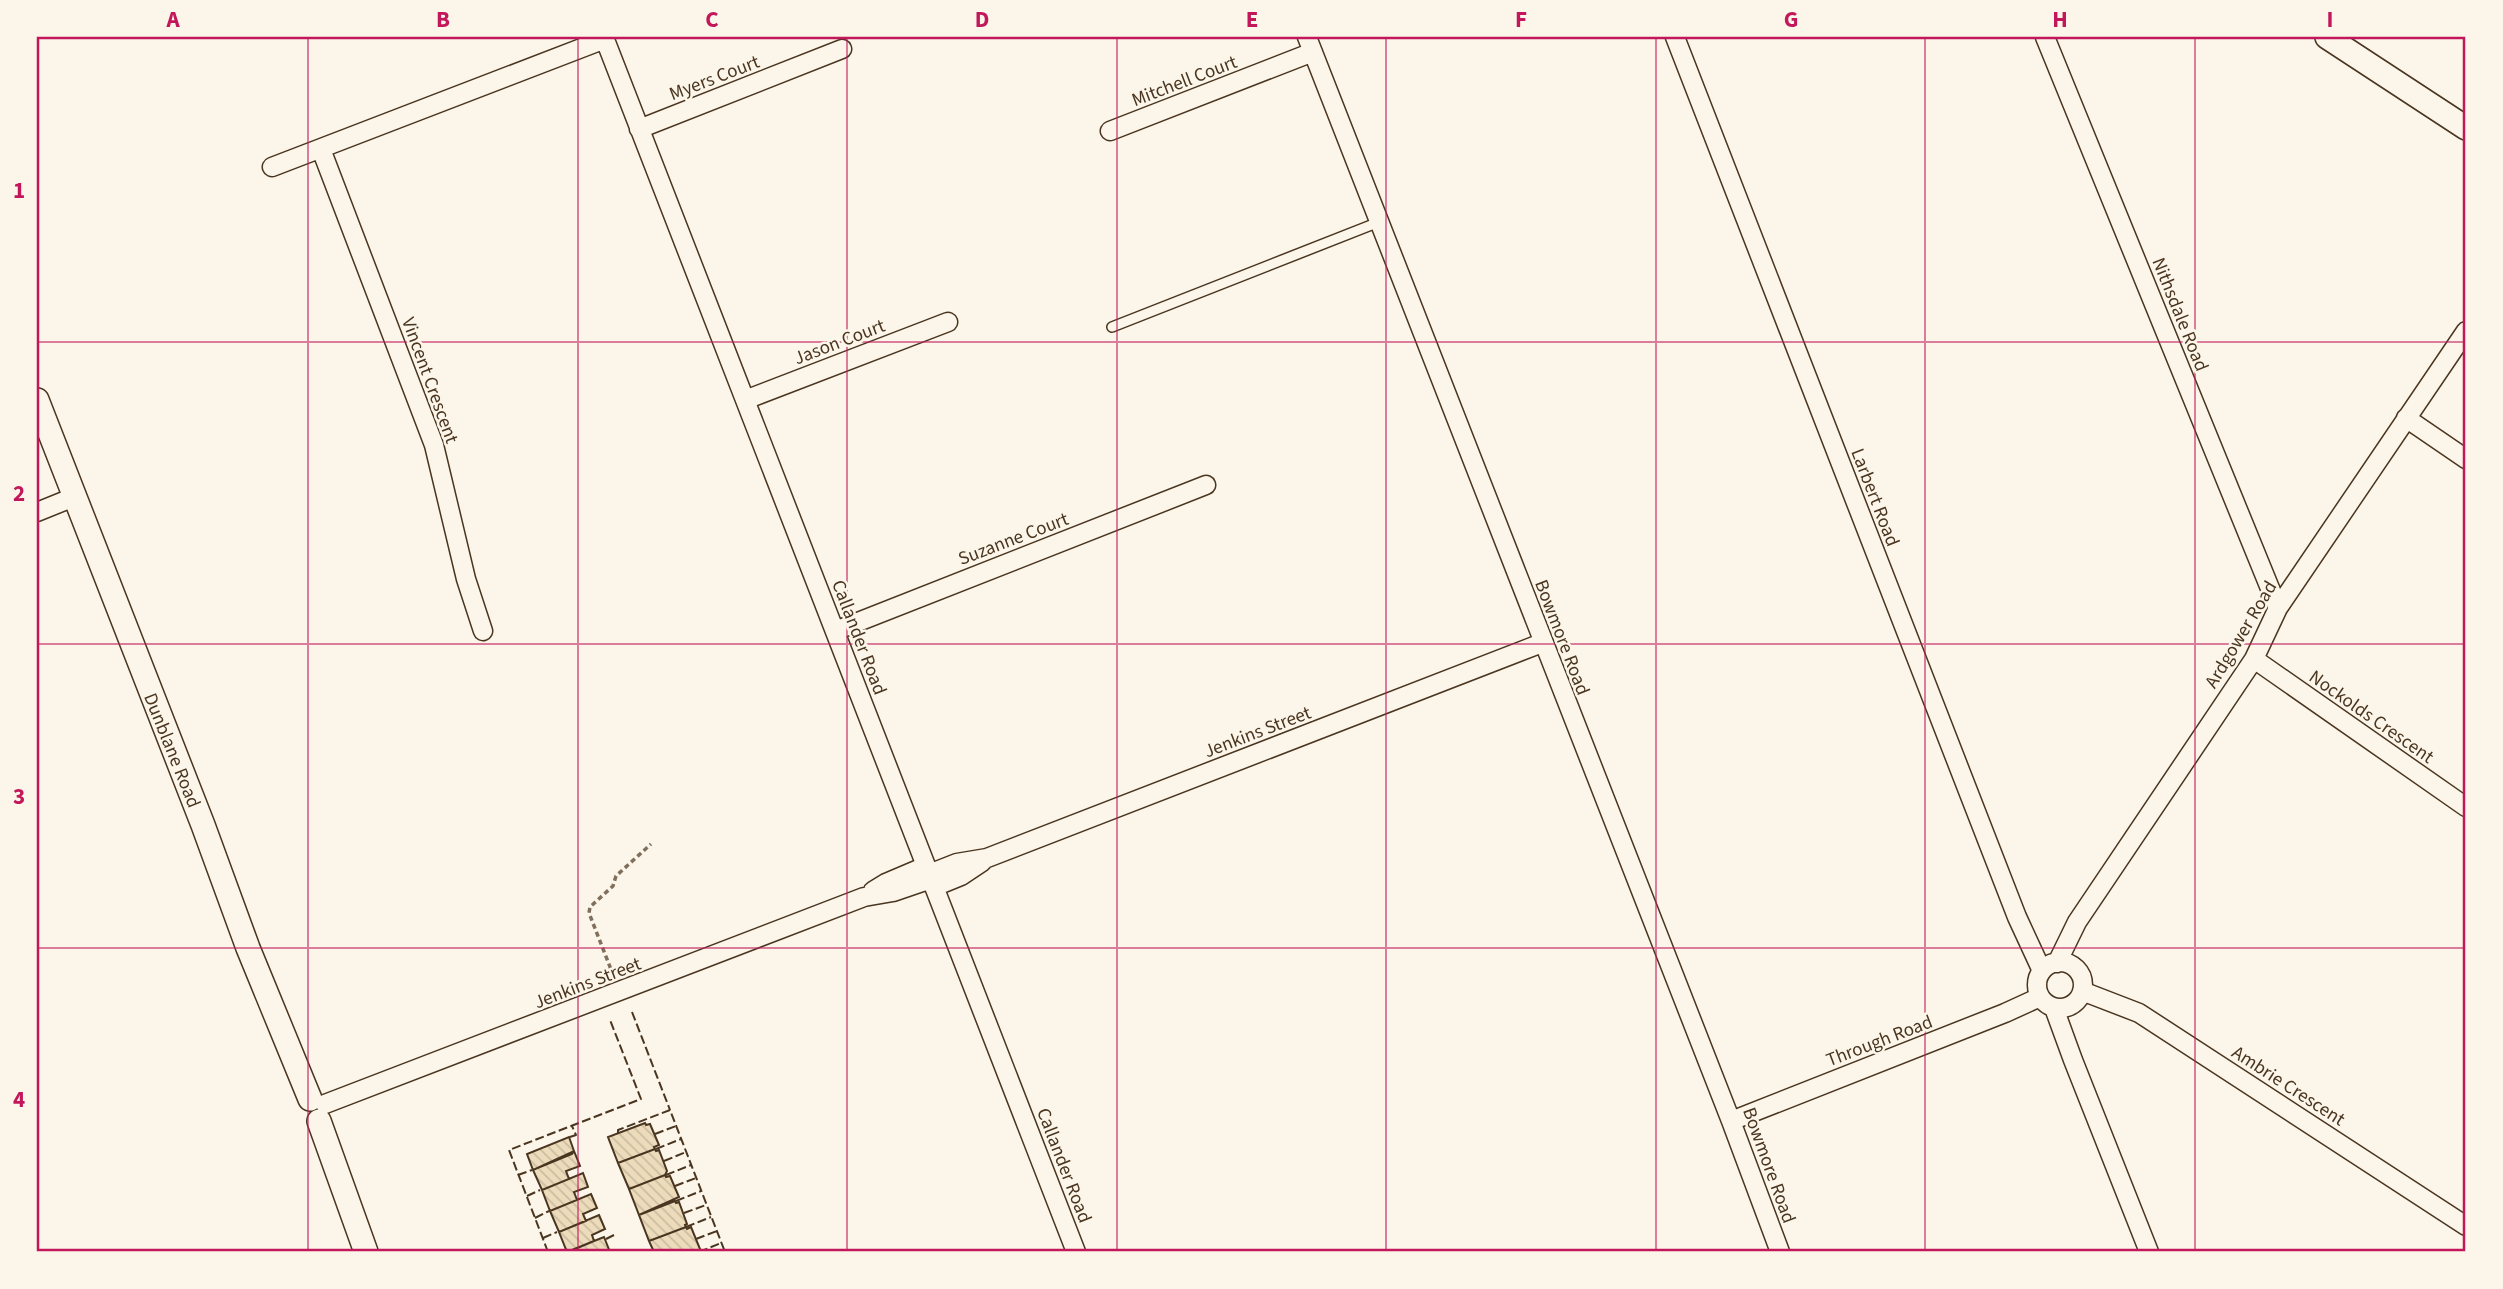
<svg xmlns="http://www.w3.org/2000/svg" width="2503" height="1289" viewBox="0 0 2503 1289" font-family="'Source Sans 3',sans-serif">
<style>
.building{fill:url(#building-back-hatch);stroke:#4a3520;stroke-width:2}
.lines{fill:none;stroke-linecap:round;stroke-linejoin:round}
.service-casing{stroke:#4a3520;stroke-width:12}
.minor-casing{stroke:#4a3520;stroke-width:21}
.tertiary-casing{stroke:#4a3520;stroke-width:26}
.path{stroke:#7f6f5c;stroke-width:3.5;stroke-dasharray:5 3.5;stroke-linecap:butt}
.service{stroke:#fbf6e9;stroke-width:9}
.minor{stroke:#fbf6e9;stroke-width:18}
.tertiary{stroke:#fbf6e9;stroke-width:23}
.fence{stroke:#4a3520;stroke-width:2;stroke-dasharray:9 3.5;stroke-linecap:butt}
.grid{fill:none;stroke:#c2185b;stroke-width:2;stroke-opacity:0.55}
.labels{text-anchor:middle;stroke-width:5;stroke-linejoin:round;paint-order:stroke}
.street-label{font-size:19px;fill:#4a3520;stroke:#fbf6e9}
.neatline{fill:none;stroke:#c2185b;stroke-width:2.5}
.grid-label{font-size:23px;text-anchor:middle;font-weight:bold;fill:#c2185b}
</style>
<defs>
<pattern id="building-back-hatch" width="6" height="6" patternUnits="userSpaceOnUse" patternTransform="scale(1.75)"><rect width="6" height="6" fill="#ecdcbc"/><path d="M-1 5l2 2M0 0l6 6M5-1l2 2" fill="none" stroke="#ccbda1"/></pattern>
</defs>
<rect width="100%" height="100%" fill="#fbf6e9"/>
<!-- building -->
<path class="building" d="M645,1123L646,1125L650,1124L659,1145L654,1147L655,1149L618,1163L608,1137Z
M569,1137L574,1151L572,1154L533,1170L527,1154Z
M655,1149L656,1151L659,1150L667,1171L665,1175L629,1189L618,1163Z
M574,1151L580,1166L566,1171L569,1179L542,1190L533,1170Z
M583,1173L588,1187L574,1192L577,1200L550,1211L542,1190Z
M665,1175L666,1177L670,1176L679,1197L639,1215L629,1189Z
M591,1194L597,1208L583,1214L586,1221L559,1232L550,1211Z
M675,1201L676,1203L679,1202L687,1224L685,1225L686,1227L649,1241L639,1215Z
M599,1215L605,1229L592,1235L594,1241L567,1252L559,1232Z
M686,1227L687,1229L691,1227L700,1249L695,1252H654L649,1241Z
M604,1237L610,1252H568L594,1241Z"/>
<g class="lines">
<defs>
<path id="service" d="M1112,327L1379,222"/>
<path id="minor" d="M604,37L1076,1252
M1307,37L1731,1121L1780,1252
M1675,37L2017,917L2042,971
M2045,37L2278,608
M639,129L842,49
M1110,131L1313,52
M321,149L434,445L466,579L483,631
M272,167L605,39
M745,400L948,322
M2406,418L2466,459
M37,512L74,497
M835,631L1206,485
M2254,659L2466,807
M929,874L957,863L987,858L1542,643
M934,887L961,876L982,862
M873,891L886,883L926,866
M2037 985a23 23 0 1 1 46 0a23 23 0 1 1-46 0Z
M2057,963L2077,922L2254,659L2278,608L2466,331
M2082,991L2139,1013L2466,1226
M2054,1008L2073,1060L2149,1252
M325,1104L864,897L893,892L931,879
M1731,1121L2005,1013L2040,997"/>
<path id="tertiary" d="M2327,37L2466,128
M37,400L203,825L248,948L310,1099
M319,1121L366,1252"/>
</defs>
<!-- service casing -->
<use href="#service" class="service-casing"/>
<!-- minor casing -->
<use href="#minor" class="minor-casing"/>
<!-- tertiary casing -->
<use href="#tertiary" class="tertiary-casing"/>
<!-- path -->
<path class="path" d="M608,974L612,972L589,913L590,907L613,886L616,876L651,844"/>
<!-- service -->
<use href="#service" class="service"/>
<!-- minor -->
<use href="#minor" class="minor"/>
<!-- tertiary -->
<use href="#tertiary" class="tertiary"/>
<!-- fence -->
<path class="fence" d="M632,1012L670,1110
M618,1133V1130L670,1110L725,1252
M655,1134L676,1126
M570,1137L576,1135L572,1126
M656,1149L681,1139
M664,1161L686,1152
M518,1175L532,1170
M666,1175L691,1165
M675,1186L696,1178
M527,1196L540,1190
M676,1201L701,1191
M684,1213L706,1205
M535,1218L549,1211
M686,1227L711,1217
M543,1238L557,1232
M606,1239L614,1235
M696,1239L717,1231
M548,1252L509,1150L641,1099L610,1020
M699,1252L721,1243"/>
</g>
<!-- grid -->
<path class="grid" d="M308,37V1252M578,37V1252M847,37V1252M1117,37V1252M1386,37V1252M1656,37V1252M1925,37V1252M2195,37V1252M37,342H2466M37,644H2466M37,948H2466"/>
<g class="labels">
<!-- street labels -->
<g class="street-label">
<text transform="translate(714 77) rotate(-21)" y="7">Myers Court</text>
<text transform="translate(1184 80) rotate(-21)" y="7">Mitchell Court</text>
<text transform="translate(2181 314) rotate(68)" y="7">Nithsdale Road</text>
<text transform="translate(839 341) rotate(-21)" y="7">Jason Court</text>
<text transform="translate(431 380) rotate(70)" y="7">Vincent Crescent</text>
<text transform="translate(1876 497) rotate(69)" y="7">Larbert Road</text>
<text transform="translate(1013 538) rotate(-21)" y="7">Suzanne Court</text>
<text transform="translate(2240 634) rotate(-59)" y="7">Ardgower Road</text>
<text transform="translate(860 637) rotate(69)" y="7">Callander Road</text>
<text transform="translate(1563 637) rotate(69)" y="7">Bowmore Road</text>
<text transform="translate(2372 716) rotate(35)" y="7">Nockolds Crescent</text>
<text transform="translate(1257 731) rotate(-21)" y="7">Jenkins Street</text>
<text transform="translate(173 750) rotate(68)" y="7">Dunblane Road</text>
<text transform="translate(587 982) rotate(-21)" y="7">Jenkins Street</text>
<text transform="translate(1879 1040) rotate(-21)" y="7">Through Road</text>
<text transform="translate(2289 1085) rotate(33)" y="7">Ambrie Crescent</text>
<text transform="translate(1065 1165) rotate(69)" y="7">Callander Road</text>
<text transform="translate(1770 1165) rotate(70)" y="7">Bowmore Road</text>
</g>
</g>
<!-- border -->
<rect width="2503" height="1289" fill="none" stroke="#fbf6e9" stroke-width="77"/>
<rect x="38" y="38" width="2426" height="1212" class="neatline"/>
<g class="grid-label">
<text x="173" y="27">A</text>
<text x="443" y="27">B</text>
<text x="712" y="27">C</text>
<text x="982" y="27">D</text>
<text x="1252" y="27">E</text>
<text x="1521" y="27">F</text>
<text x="1791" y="27">G</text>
<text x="2060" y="27">H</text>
<text x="2330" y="27">I</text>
<text x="19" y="198">1</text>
<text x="19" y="501">2</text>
<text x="19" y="804">3</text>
<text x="19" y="1107">4</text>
</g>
</svg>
